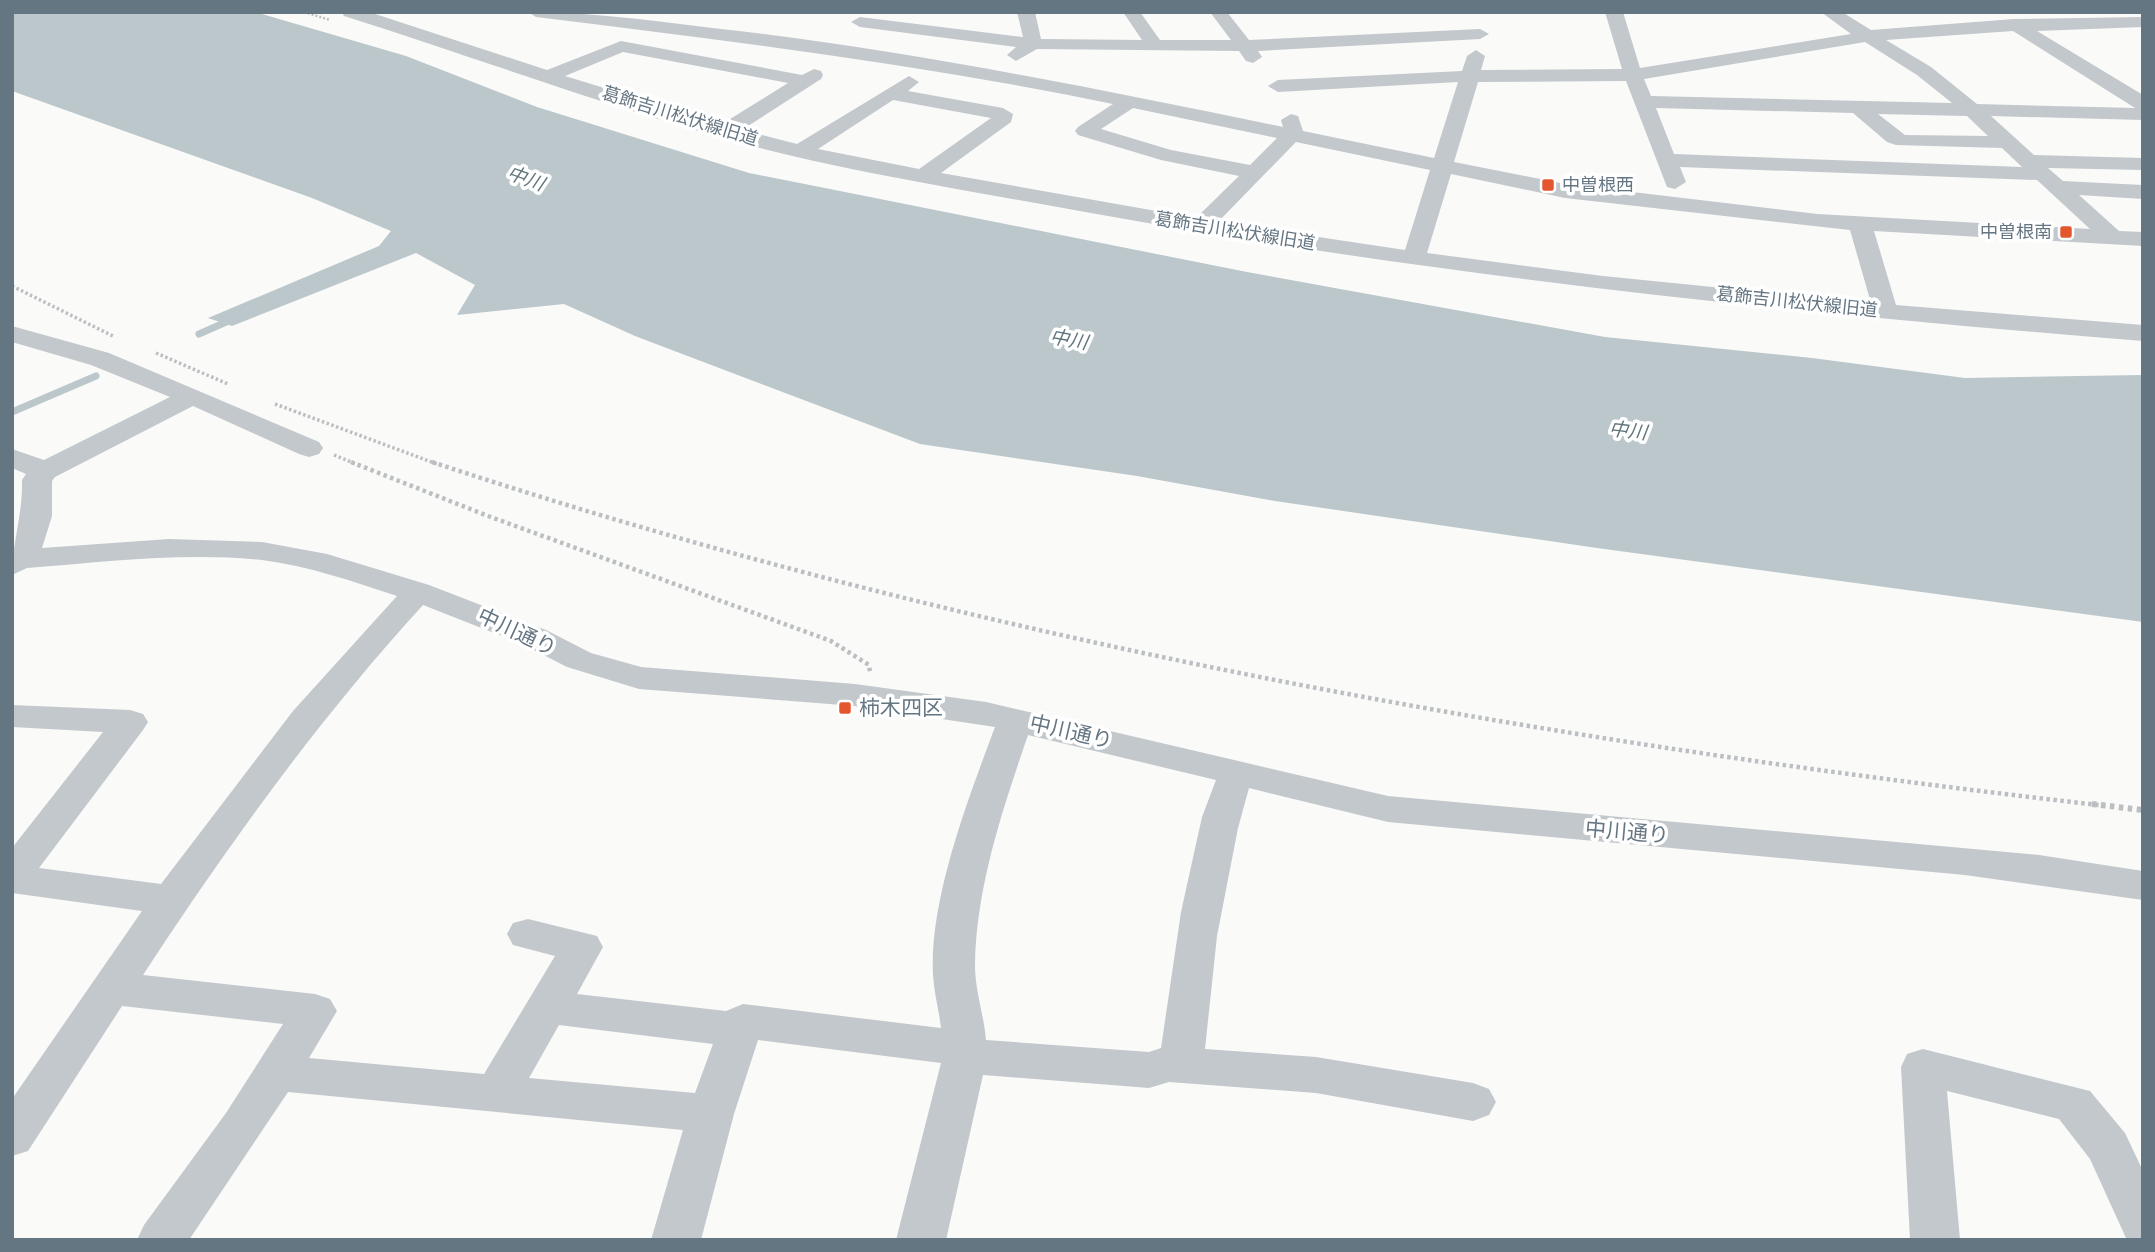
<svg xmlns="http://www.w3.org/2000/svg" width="2155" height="1252" viewBox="0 0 2155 1252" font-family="Inter,'Noto Sans JP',sans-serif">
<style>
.water{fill:#bbc7cb}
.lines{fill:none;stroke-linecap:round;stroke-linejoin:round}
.stream{stroke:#bbc7cb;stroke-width:7}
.path-far3{stroke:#bbbfc2;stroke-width:2.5;stroke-dasharray:2 2;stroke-linecap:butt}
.path-far2{stroke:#bbbfc2;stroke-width:3.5;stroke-dasharray:2.5 2.5;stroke-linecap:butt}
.path-far1{stroke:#bbbfc2;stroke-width:4.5;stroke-dasharray:3.5 3.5;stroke-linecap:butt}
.path{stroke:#bbbfc2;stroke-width:6;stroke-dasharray:4.5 4.5;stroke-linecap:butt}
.minor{fill:#c3c8cc;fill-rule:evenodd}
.poi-dot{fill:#e4572e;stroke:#fff;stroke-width:2.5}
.labels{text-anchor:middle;stroke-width:7;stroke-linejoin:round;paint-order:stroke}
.far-street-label{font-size:18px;fill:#657683;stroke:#fff}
.far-poi-label{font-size:18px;fill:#657683;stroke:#fff;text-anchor:start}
.far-water-label{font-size:19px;font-style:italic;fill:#60757c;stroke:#fff}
.street-label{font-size:21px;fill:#657683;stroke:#fff}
.poi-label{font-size:21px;fill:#657683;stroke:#fff;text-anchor:start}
</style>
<rect width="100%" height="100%" fill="#fafaf8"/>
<!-- water -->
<path class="water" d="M12,12H255L406,56L537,107L749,173L1247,272L1605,337L1812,358L1965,378L2143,375V622L1597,548L1275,501L1137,476L920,444L635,336L564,304L457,315L475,285L416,253L232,326L208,318L379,246L391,231L312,198L12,91Z"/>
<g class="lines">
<!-- stream -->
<path class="stream" d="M199,334L233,319
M12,412L96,376"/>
<!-- path-far3 -->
<path class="path-far3" d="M304,12L330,20"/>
<!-- path-far2 -->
<path class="path-far2" d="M12,286L115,337
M156,353L228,384
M275,404L437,464
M334,455L356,464"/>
<!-- path-far1 -->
<path class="path-far1" d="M351,462L488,516L831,641L869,665L870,672
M432,462C972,641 1543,742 2107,806"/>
<!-- path -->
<path class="path" d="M2092,804L2143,810"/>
<!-- minor -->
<path class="minor" d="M342,12H369L547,70L621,41L802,75L814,69L821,71L823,75L821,79L742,130L797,144L909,76L919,82L908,91L1003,108L1013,114L1011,122L941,173L1196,218L1239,176L1161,160L1078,135L1075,131L1078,127L1113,104C921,64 730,41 536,17L528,12C599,12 668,23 739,31C923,53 1102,90 1283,127L1281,120L1291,114L1298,116L1303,131L1434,158L1458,82L1278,92L1268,86L1278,80L1462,71L1467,56L1476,50L1485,56L1481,70L1622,69L1605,12H1623L1640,68L1851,34L1821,12H1842L1871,30L2014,19L2143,17V27L2037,31L2143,95V120L1991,116L2034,155L2143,158V170L2048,168L2063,181L2143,185V199L2079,195L2119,231L2143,232V246L1874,231L1896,305L2143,325V341C1790,313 1439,276 1091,213C988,194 885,178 784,154C634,117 490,62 344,16ZM2013,31L2135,108L1977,104L1931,67L1886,40ZM1865,42L1917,75L1952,103L1651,96L1644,79ZM623,52L788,83L722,124L565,76ZM1626,81L1667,187L1675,189L1686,182L1680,167L2037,180L2090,229L1817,214L1565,184L1454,162L1478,82ZM893,100L991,118L919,169L818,149ZM1133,108L1277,138L1250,165L1171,150L1101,129ZM1656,108L1853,113L1887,142L1896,145L2002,148L2022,167L1674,154ZM1878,114L1967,116L1988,136L1905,135ZM1296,142L1430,170L1405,250L1218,222ZM1451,174L1565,198L1850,230L1871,303L1603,276L1427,253Z
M1017,12H1035L1041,39L1142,40L1123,12H1140L1160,40H1231L1210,12H1227L1249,40L1480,29L1489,34L1480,39L1258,51L1262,57L1253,63L1246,61L1239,51L1037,49L1016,61L1007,55L1016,47L860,27L851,22L860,17L1023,37Z
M12,326L109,353L319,442L323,448L319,454L309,457L299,454L193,406L55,477L52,481V516L42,548L169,539L262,542L327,554L429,585L546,630L591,653L641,667L855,684L986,702L1388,796L2039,855L2143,871V900L1965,875L1388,822L1249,788L1238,828L1217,936L1205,1049L1316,1057L1473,1083L1489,1089L1496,1102L1489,1115L1473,1121L1316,1093L1169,1082L1149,1088L983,1075L946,1240H896L941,1063L758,1040L734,1114L701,1240H651L683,1130L288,1092L189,1240H137L144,1225L226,1113L283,1024L122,1006L28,1151L12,1156V1099L142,911L12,893V848L103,732L12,727V705L130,710L143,714L148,722L143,730L39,868L161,884L293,711L397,596C352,581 308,566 262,560C184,552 105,562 27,568L12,575C12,543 23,514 22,480L26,474L12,468V449L44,460L170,397L91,365L12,342ZM423,605L522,644L567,667L639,689L855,706L995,727C969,797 929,899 933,975C934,993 939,1010 941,1028L743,1004L726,1011L577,994L603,947L597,936L528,919L513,923L507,934L513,945L555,956L484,1074L309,1058L337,1011L330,999L315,994L143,975C228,845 318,720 423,605ZM1028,735L1216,780L1202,817L1181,912L1161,1048L1149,1052L986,1040C984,1015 975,991 975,965C976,887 1003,808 1028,735ZM559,1025L713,1044L695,1093L529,1078Z
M1923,1049L2090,1091L2125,1133L2143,1171V1240L2126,1238L2090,1159L2059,1119L1947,1091L1960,1240H1910L1901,1067L1907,1054Z"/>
</g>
<!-- markers -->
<g class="poi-dot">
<rect x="1541" y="178" width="14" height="14" rx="3.5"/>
<rect x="2059" y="225" width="14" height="14" rx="3.5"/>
<rect x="838" y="701" width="14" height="14" rx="3.5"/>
</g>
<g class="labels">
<!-- far-street labels -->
<g class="far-street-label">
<text transform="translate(680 116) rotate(17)" y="6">葛飾吉川松伏線旧道</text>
<text transform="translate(1235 231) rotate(9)" y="6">葛飾吉川松伏線旧道</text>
<text transform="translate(1797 302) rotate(6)" y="6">葛飾吉川松伏線旧道</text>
</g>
<!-- far-poi labels -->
<g class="far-poi-label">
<text x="1562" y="191">中曽根西</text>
<text x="2052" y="238" text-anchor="end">中曽根南</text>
</g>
<!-- far-water labels -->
<g class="far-water-label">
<text transform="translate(526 178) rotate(20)" y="7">中川</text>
<text transform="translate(1069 339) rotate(10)" y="7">中川</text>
<text transform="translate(1628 430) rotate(7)" y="7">中川</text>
</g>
<!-- street labels -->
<g class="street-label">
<text transform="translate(517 632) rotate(25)" y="7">中川通り</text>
<text transform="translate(1071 732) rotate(13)" y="7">中川通り</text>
<text transform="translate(1627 832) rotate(5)" y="7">中川通り</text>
</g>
<!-- poi labels -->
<g class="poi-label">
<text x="859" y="715">柿木四区</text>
</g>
</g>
<!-- border -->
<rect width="2155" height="1252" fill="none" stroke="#657683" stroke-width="28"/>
</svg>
